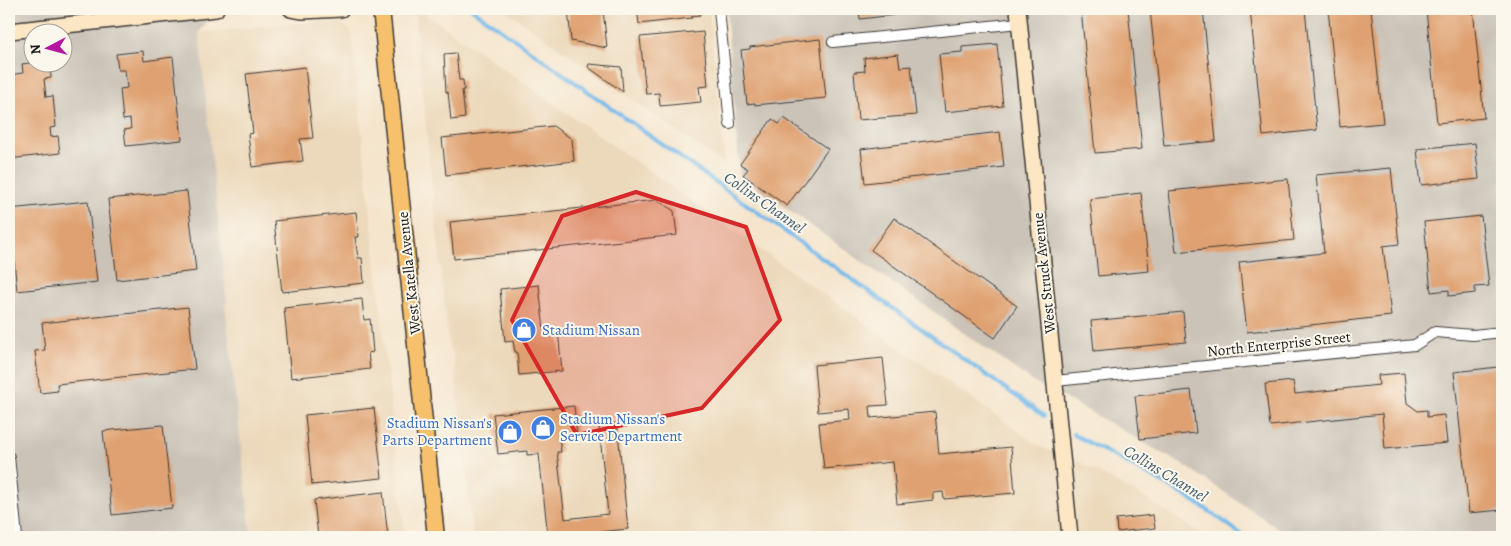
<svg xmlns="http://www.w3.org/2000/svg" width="1511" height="546" viewBox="0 0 1511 546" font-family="Alegreya,serif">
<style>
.built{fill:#ecd8ba}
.industrial{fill:#cbc3b8;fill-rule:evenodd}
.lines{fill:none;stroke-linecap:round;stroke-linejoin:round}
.stream{stroke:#72b9ea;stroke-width:4}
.building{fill:#dfa171}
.street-casing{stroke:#3d3a37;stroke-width:12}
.secondary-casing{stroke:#3d3a37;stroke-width:18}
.primary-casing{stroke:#3d3a37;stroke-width:19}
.street{stroke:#fff;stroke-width:10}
.secondary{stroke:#fce6c4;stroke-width:15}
.primary{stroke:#f7c06c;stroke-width:16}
.marked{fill:#d62828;fill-opacity:0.2;stroke:#d62828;stroke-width:4;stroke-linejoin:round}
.labels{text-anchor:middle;stroke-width:4;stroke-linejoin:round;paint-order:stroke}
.street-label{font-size:15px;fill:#1c1c1c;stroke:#fbf7ec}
.shop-label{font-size:15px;fill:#366cbe;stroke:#fbf7ec;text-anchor:start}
.water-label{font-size:16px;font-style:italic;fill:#3e5b6e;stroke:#fbf7ec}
</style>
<rect width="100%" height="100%" fill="#fbf7ec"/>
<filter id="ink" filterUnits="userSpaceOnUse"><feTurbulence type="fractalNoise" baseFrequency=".02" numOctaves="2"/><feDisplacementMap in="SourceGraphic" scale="10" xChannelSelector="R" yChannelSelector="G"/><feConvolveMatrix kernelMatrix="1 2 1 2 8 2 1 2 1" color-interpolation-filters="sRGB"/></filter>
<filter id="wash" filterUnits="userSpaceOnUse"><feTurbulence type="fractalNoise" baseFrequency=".0096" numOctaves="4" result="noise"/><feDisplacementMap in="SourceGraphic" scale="20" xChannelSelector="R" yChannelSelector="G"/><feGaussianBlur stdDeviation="1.12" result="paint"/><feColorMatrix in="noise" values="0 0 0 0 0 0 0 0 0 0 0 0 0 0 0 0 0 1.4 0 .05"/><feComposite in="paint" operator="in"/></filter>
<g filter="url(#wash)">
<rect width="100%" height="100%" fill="#f5e5cd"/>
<!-- built -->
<path class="built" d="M414,9H419L1039,446L1081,463L1143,497L1207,537H473L453,351L449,348Z
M504,9H709L725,165Z
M335,19L351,32L405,537H251L225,304L227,302L199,33Z"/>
<!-- industrial -->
<path class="industrial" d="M9,9H217L199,33L227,302L225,304L251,537H9ZM32,32H62V62H32Z
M726,9H1502V537H1288L1282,531L1187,467L1074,403L1038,385L740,176Z"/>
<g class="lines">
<!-- stream -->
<path class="stream" d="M472,9L1044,416
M1073,434C1131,466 1193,495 1244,537"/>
</g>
<g id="blocks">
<!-- building -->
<path class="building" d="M568,9H603L607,48L571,41Z
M637,9H700V15L692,16V18L639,24Z
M737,9H767L768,10L746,12V11L737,12Z
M859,9H894V15L860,19Z
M1081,9H1128L1142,149L1095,153Z
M1150,9H1203L1216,141L1164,146Z
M1250,9H1305L1317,130L1263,136Z
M1328,9H1371L1383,123L1340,127Z
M1426,9H1473L1484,118L1437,123Z
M693,32V33L703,32L708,86L699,87L701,102L660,106L659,93L646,94L640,37Z
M820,39L826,98L755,105V103L747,104L741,50L750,49V47Z
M997,44L1003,106L945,112L939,54L962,52V47Z
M143,51L144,61L173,57L182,140L126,146L124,130L131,129L130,119L123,120L120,89L127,88L125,70H118L116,54Z
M456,53L459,80H463L464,90H462L465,118L451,120L448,92H446L444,54Z
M898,54L900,67L911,66L916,115L858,120L854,72L865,71L864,58Z
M39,62H50L51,78L44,79L46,97L53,96L56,127L50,128L51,137L58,136L60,153L9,159V75L23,73L22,64Z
M589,64L621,67L623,92L588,67Z
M305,67L313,138L300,139L303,161L252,167L248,134L253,133L246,74Z
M784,118L828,149L787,206L743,175L748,169L740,164L772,119L779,124Z
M553,126L572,139L574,161L446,175L442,138Z
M1000,132L1004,167L865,183L861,149Z
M1475,143L1479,179L1421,185L1417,149Z
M1391,168L1399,244L1383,246L1391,316L1247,332L1239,262L1324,253L1316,175Z
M1288,179L1294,240L1176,252L1169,191Z
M187,191L196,271L117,280L108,199Z
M1141,193L1149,271L1098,276L1090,199Z
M657,200L674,211L677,235L454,259L450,222Z
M88,201L97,282L17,291L9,209Z
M356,212L359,237H355L358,258H362L364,283L282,292L274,221Z
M1481,216L1489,286L1475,287V293L1449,296V290L1431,292L1424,222Z
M894,218L1017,306L995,338L871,250Z
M539,285L544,331L558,330L562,371L519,375L517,352H515L513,341L505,342L500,289Z
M362,299L364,320L370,319L373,352L368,353L370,369L291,378L284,308Z
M188,307L195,369L57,384L58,391L40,393L35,351L45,350L42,323Z
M1183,312L1186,342L1094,351L1091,321Z
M883,358L888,405L870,406L871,418L935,412L939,454L1011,447L1015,493L944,499L943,492L933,493V500L897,504L893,462L824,469L819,423L850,420L849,409L818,412L814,365Z
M1498,367L1502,407V510L1469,513L1454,372Z
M1404,373L1407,403L1418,411L1427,410V417L1444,415L1447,443L1385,449L1382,414L1270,426L1265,384L1293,381L1295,394L1379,385L1378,375Z
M1191,390L1196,433L1140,439L1135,396Z
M574,406L577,436L559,438L561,452H557L565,519L608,514L599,426L617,423L628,529L548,537L539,454L527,455V451L498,454L493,414Z
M374,408L382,478L312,485L305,415Z
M163,425L172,508L112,515L103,431Z
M383,492L388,537H318L314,500Z
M1153,515L1155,528L1117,532L1116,519Z"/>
</g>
</g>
<g filter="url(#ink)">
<use href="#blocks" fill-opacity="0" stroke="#3d3a37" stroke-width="1"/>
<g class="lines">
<defs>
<path id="street" d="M719,9L730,124
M833,42L1019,23
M1055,381L1415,345L1435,332L1473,335L1502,332
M9,457L17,537"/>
<path id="secondary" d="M291,9L303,11L341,9
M1018,9L1070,537
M9,31L216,9"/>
<path id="primary" d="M381,9L436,537"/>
</defs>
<!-- street casing -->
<use href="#street" class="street-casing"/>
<!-- secondary casing -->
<use href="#secondary" class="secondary-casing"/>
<!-- primary casing -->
<use href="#primary" class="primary-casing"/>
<!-- street -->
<use href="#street" class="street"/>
<!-- secondary -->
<use href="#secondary" class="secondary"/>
<!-- primary -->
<use href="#primary" class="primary"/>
</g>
</g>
<!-- marked area -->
<path class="marked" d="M636,192L746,227L780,320L702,408L577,435L512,320L562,216Z"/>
<!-- icons -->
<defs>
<symbol id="shop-disc" viewBox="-11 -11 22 22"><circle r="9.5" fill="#3f7fe0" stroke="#fbf7ec"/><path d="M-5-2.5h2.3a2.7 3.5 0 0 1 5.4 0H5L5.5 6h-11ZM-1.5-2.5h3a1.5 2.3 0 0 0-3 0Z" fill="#fff"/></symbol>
</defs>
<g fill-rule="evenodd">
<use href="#shop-disc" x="510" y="316" width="28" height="28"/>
<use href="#shop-disc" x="529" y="414" width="28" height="28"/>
<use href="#shop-disc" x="496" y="418" width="28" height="28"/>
</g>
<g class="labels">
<!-- street labels -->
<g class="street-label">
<text transform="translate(409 273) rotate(-96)" y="5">West Katella Avenue</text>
<text transform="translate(1044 273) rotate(-96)" y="5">West Struck Avenue</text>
<text transform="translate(1279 344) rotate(-6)" y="5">North Enterprise Street</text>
</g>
<!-- shop labels -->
<g class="shop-label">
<text x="542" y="335">Stadium Nissan</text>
<text x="560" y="424">Stadium Nissan's<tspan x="560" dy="17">Service Department</tspan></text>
<text x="492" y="428" text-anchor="end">Stadium Nissan's<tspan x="492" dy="17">Parts Department</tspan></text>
</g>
<!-- water labels -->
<g class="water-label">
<text transform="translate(765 202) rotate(35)" y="6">Collins Channel</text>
<text transform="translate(1166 473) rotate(31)" y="6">Collins Channel</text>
</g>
</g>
<!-- margin -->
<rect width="1511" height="546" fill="none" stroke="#fbf7ec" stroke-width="30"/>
<!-- north arrow -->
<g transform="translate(48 48) rotate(264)"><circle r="24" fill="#fbf7ec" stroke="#a29f99"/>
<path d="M0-4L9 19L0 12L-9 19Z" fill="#b5179e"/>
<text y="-8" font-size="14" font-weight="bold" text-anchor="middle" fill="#1c1c1c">N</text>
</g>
</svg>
